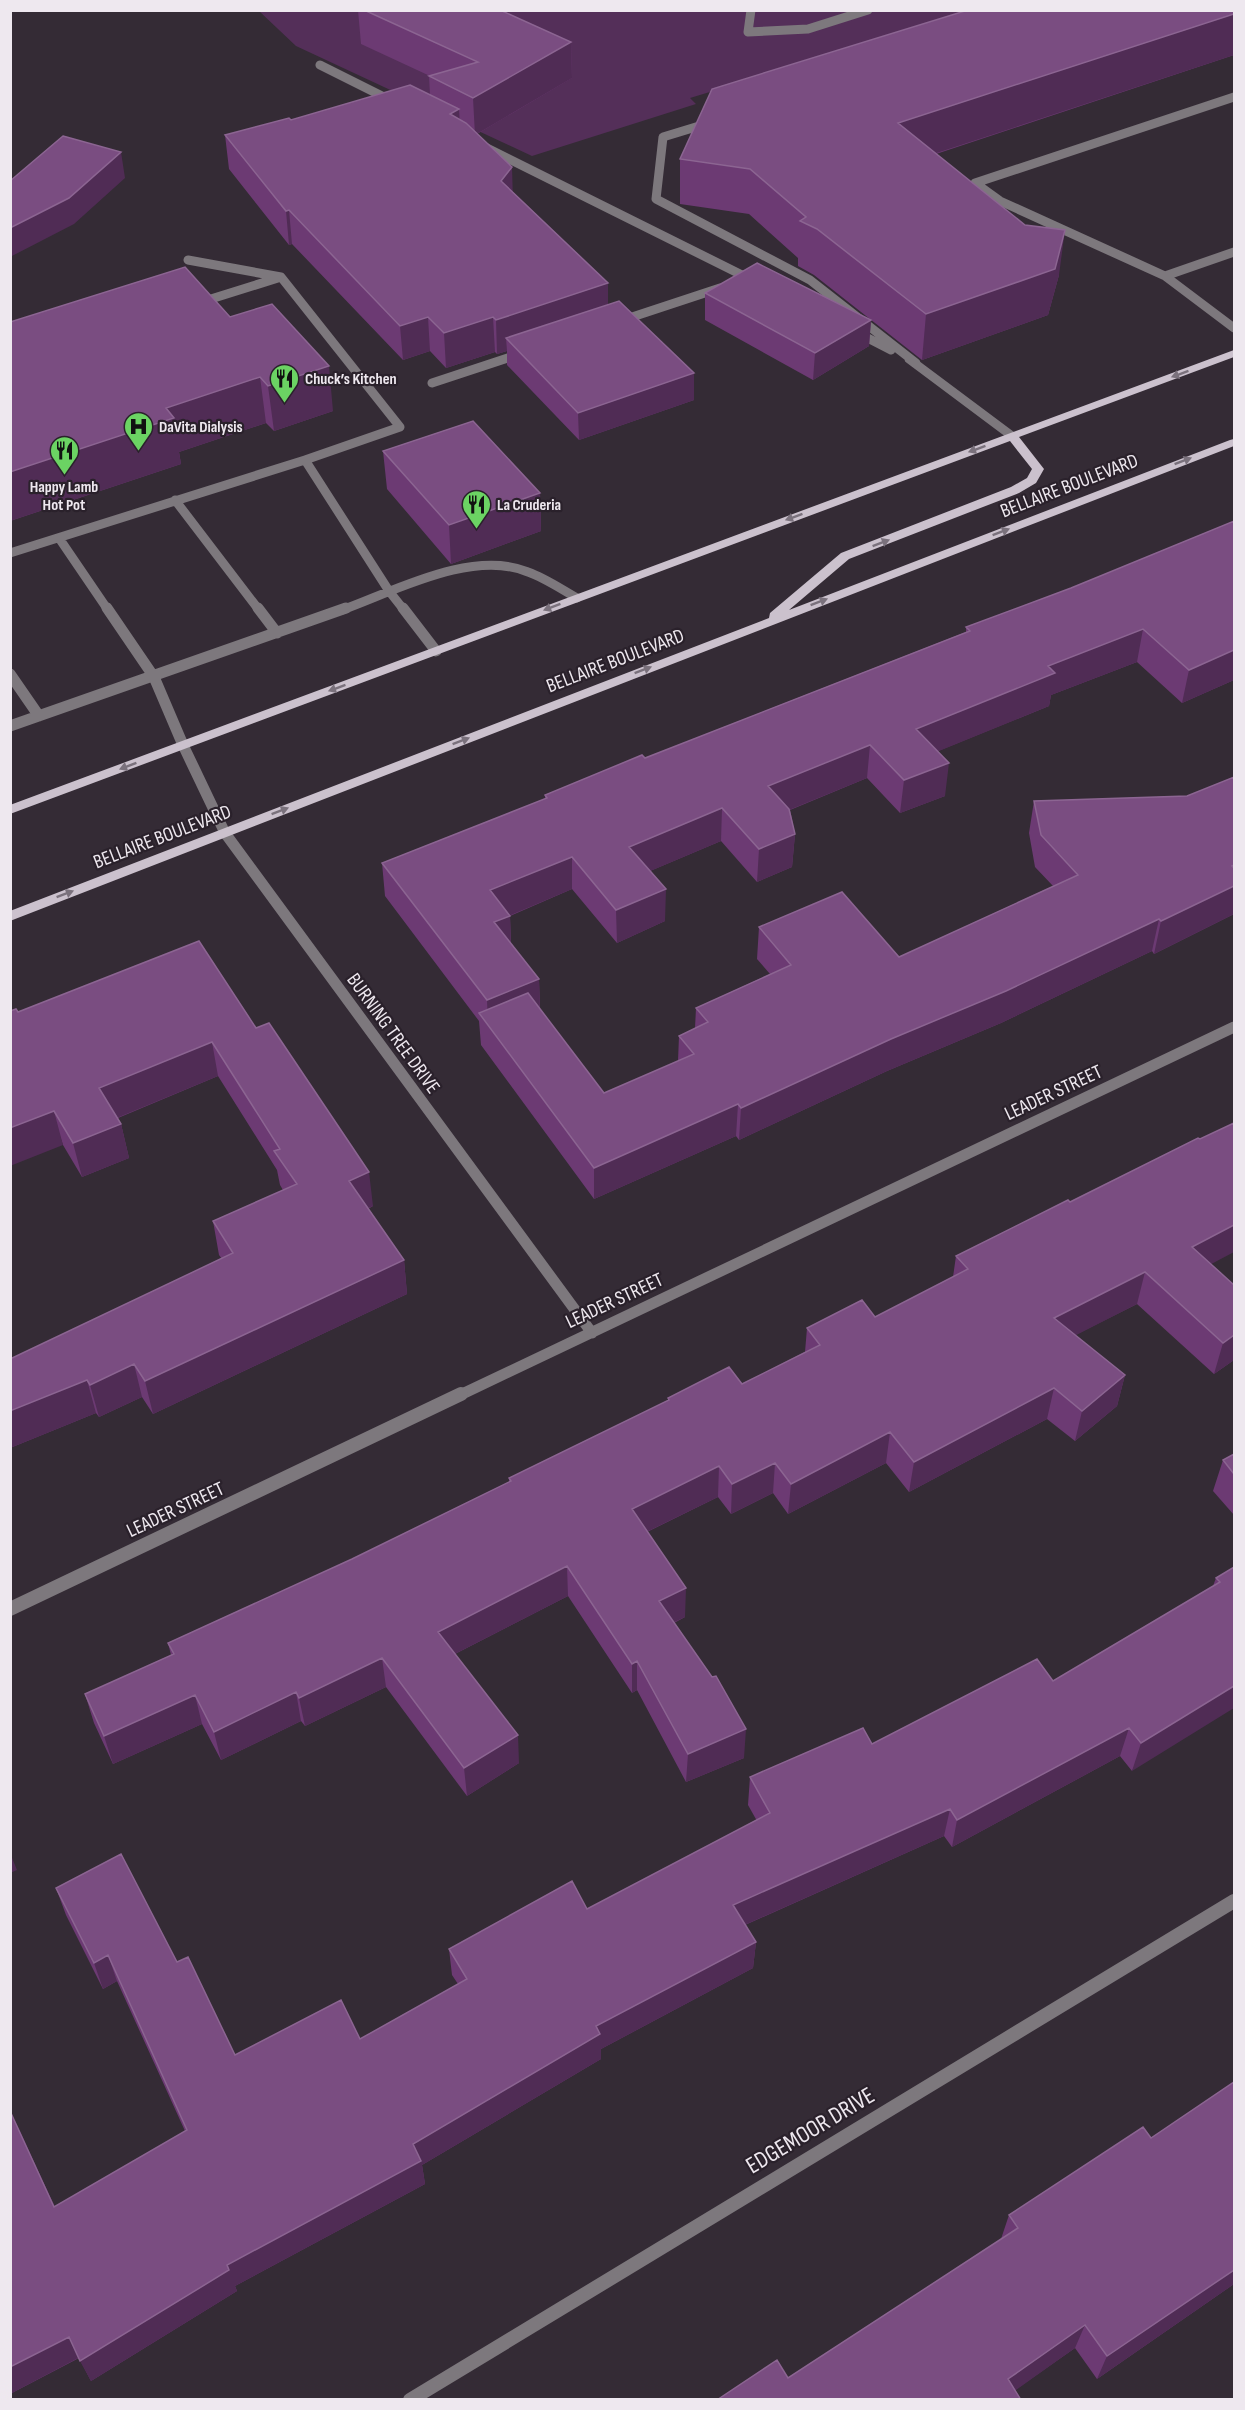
<svg xmlns="http://www.w3.org/2000/svg" width="1245" height="2410" viewBox="0 0 1245 2410" font-family="'Sofia Sans Condensed',sans-serif">
<style>
.green{fill:#542f59}
.lines{fill:none;stroke-linecap:round;stroke-linejoin:round}
.lane-far1{stroke:#7d787d;stroke-width:9}
.lane{stroke:#7d787d;stroke-width:11}
.street-far1{stroke:#7d787d;stroke-width:11}
.street{stroke:#7d787d;stroke-width:14}
.primary{fill:#cbc1cd;fill-rule:evenodd}
.wall{fill:#6c3a73}
.shaded-wall{fill:#502c55}
.building{fill:#7a4d81;stroke:#8c6592;stroke-width:1.5}
.oneway{fill:#7a717c}
.labels{text-anchor:middle;stroke-width:4.5;stroke-linejoin:round;paint-order:stroke}
.far-poi-label{font-size:16px;font-weight:bold;fill:#eee8ef;stroke:#2a212b;text-anchor:start}
.street-label{font-size:20px;fill:#eee8ef;stroke:#2a212b}
.near-street-label{font-size:24px;fill:#eee8ef;stroke:#2a212b}
</style>
<rect width="100%" height="100%" fill="#342b35"/>
<!-- green -->
<path class="green" d="M259,11H975L690,98L696,104L532,156L296,46Z"/>
<g class="lines">
<!-- lane-far1 -->
<path class="lane-far1" d="M751,10L748,32L808,29L868,10
M320,65L392,101
M1234,97L975,183L1000,201L1165,276L1234,328
M709,123L663,137L656,199L810,280L916,363
M485,147L754,281
M188,260L281,277L400,427L305,460
M1165,276L1234,252
M198,303L278,278
M620,321L720,288
M856,332L891,350
M909,359L1012,436
M432,383L520,354
M175,500L259,610
M59,538L108,610
M10,553L305,460L389,591L404,610
M342,610C395,591 472,549 528,572C545,578 561,589 577,598"/>
<!-- lane -->
<path class="lane" d="M107,608L154,677L183,745
M258,608L277,633
M403,608L436,651
M10,674L39,716
M10,726L346,608"/>
<!-- street-far1 -->
<path class="street-far1" d="M183,745L225,833L592,1333
M458,1396L1234,1027"/>
<!-- street -->
<path class="street" d="M10,1609L461,1394
M410,2400L1234,1901"/>
<!-- primary -->
<path class="primary" d="M1234,350V357L1019,437L1044,469L1036,483L1019,493L849,559L789,610L1230,440L1234,439V446L10,921V911L769,618L770,613L841,553L1011,487L1027,478L1032,469L1010,441L10,814V805Z"/>
</g>
<!-- wall -->
<path class="wall" d="M358,10H500L571,42L572,78L477,134L513,192L608,283V305L694,373V400L579,440L507,365V351L497,354L495,352L446,368L430,351L403,360L292,244L289,245L229,169L225,135L291,120L430,95L429,76H430L361,44Z
M1234,10V55L936,154L1059,275L1048,315L922,360L814,275L798,266V258L749,214L680,204V159Z
M705,293L871,320L869,346L813,380L705,320Z
M230,317L333,411L274,431L266,423L179,452L181,464L10,521V322Z
M383,451L540,493L541,531L451,564L387,489Z
M1234,521V680L1182,703L1137,662L1051,695L1049,706L938,751L945,796L900,813L867,778L790,810L795,834L792,867L757,882L721,841L650,871L665,921L617,943L572,889L510,916L511,944L539,979L540,1009L604,1093L678,1061L679,1036L695,1028L696,1008L770,974L757,959L759,927L899,957L1053,886L1035,867L1029,833L1034,801L1187,796L1234,777V914L1154,954L1152,951L1001,1023L887,1071L739,1140L736,1136L594,1199L481,1045L479,1021L385,896L382,863L545,799V795L645,758L966,632V627L1071,588Z
M199,941L373,1206L368,1209L404,1260L407,1294L153,1414L142,1397L99,1417L96,1413L10,1448L222,1259L219,1255L213,1221L283,1190L280,1185L277,1170L218,1076L118,1118L121,1124L129,1158L82,1177L63,1145L18,1012Z
M1200,1139L1211,1264L1234,1360L1214,1374L1137,1304L1075,1335L1125,1375L1117,1406L1075,1441L1047,1419L909,1492L886,1463L788,1514L773,1493L731,1514L718,1497L647,1532L685,1617L674,1623L744,1758L686,1782L637,1690L632,1693L568,1596L455,1654L519,1763L467,1796L386,1687L305,1726L301,1721L221,1760L202,1724L113,1764L94,1723L85,1694L171,1655L168,1643L352,1559L509,1482V1478L668,1401V1398L742,1384L805,1352L807,1328L875,1317L953,1277L956,1256L1070,1202Z
M1234,1454V1515L1213,1491L1223,1460Z
M1234,1567L1132,1771L1120,1756L952,1847L944,1836L745,1925L756,1942L753,1968L601,2049V2059L422,2165L425,2184L235,2286L237,2291L91,2381L79,2358L10,2394V2111L55,2207L185,2131L117,1981L103,1989L66,1915L56,1888L177,1962L235,2055L360,2039L458,1984L452,1975L449,1949L587,1909L757,1821L748,1805L750,1777L872,1744L1053,1681L1213,1586L1216,1578Z
M1009,2215L1234,2284L1097,2379L1075,2348L1015,2390L788,2378L1001,2239Z"/>
<!-- shaded-wall -->
<path class="shaded-wall" d="M1234,14V55L894,167L898,123Z
M571,42L572,78L475,135L473,98Z
M459,109L461,143L450,114Z
M121,152L125,178L74,224L10,257V228Z
M512,167L513,201L501,181Z
M289,210L292,244L289,245L286,211Z
M1065,230L1059,275L1048,315L922,360L926,314Z
M608,283V317L506,338L507,351L497,354L496,320Z
M428,317L430,351L403,360L400,326Z
M493,317L495,352L446,368L444,333Z
M871,320L869,346L813,380L815,353Z
M329,366L333,411L274,431L268,386Z
M694,373V400L579,440L578,413Z
M260,377L266,423L179,452L181,464L10,521V472L166,408Z
M540,493L541,531L451,564L449,525Z
M1143,629L1137,662L1051,695L1049,706L912,762L916,729L1048,666Z
M1234,650V680L1182,703L1189,670Z
M870,745L867,778L767,819L768,786Z
M949,763L945,796L900,813L904,780Z
M722,808L721,841L629,880V847Z
M795,834L792,867L757,882L759,849Z
M572,857V889L492,923L490,890Z
M1234,865V914L1154,954L1161,921Z
M666,889L665,921L617,943L616,910Z
M510,916L511,949L494,922Z
M1159,919L1152,951L1001,1023L887,1071L739,1140L741,1108L891,1039Z
M539,979L540,1012L488,1026L487,1000Z
M212,1042L218,1076L107,1122L99,1088Z
M738,1104L736,1136L594,1199V1168Z
M54,1111L63,1145L10,1166V1128Z
M121,1124L129,1158L82,1177L73,1143Z
M369,1172L373,1206L353,1215L349,1181Z
M1234,1225V1252L1183,1279L1192,1247Z
M404,1260L407,1294L153,1414L145,1381Z
M1145,1272L1137,1304L1047,1350L1054,1318Z
M1234,1335V1360L1214,1374L1223,1343Z
M134,1364L142,1397L99,1417L90,1385Z
M1125,1375L1117,1406L1075,1441L1082,1411Z
M87,1380L96,1413L10,1448V1411Z
M1054,1388L1047,1419L909,1492L914,1462Z
M890,1432L886,1463L788,1514L791,1484Z
M775,1463L773,1493L731,1514L732,1484Z
M719,1466L718,1497L632,1539V1509Z
M567,1566L568,1596L441,1661L438,1632Z
M686,1588L685,1617L658,1630L659,1601Z
M382,1658L386,1687L305,1726L299,1698Z
M637,1661V1690L632,1693V1664Z
M1234,1686V1708L1132,1771L1141,1743Z
M296,1692L301,1721L221,1760L214,1732Z
M195,1695L202,1724L113,1764L104,1736Z
M1129,1728L1120,1756L952,1847L957,1820Z
M746,1729L744,1758L686,1782L688,1754Z
M518,1735L519,1763L467,1796L464,1768Z
M950,1809L944,1836L731,1931L733,1905Z
M10,1853L17,1870L10,1873Z
M756,1942L753,1968L601,2049V2059L422,2165L425,2184L235,2286L237,2291L91,2381L80,2361L596,2026Z
M108,1955L117,1981L103,1989L94,1963Z
M10,2111L21,2133L65,2230L54,2207Z
M1234,2270V2284L1097,2379L1107,2356Z
M1085,2325L1075,2348L1002,2400L1008,2379Z
M69,2337L80,2357L10,2394V2367Z"/>
<!-- building -->
<path class="building" d="M364,10H500L571,42L473,98L429,76L478,62Z
M968,10H1234V14L898,123L1025,225L1065,230L1055,269L926,314L817,229L800,221L806,217L750,169L680,159L712,89Z
M410,85L459,109L450,114L466,123L512,167L501,181L608,283L496,320L493,317L444,333L428,317L400,326L289,210L286,211L225,135L289,118L291,120Z
M63,136L121,152L69,198L10,228V181Z
M757,263L871,320L815,353L705,293Z
M185,267L230,317L272,304L329,366L268,386L260,377L166,408L174,418L10,472V322Z
M619,301L694,373L578,413L506,338Z
M473,421L540,493L449,525L383,451Z
M1234,521V650L1189,670L1143,629L1048,666L1055,673L916,729L949,763L904,780L870,745L768,786L789,809L795,834L759,849L722,808L629,847L666,889L616,910L572,857L490,890L510,916L494,922L539,979L487,1000L382,863L547,798L545,795L642,755L645,758L970,631L966,627L1071,588Z
M1234,777V865L1232,866L1234,868V886L1161,921L1159,919L1006,991L891,1039L741,1108L738,1104L594,1168L479,1013L528,993L604,1093L694,1054L679,1036L708,1022L696,1008L791,965L759,927L842,892L899,957L1078,875L1041,835L1034,801L1187,796Z
M199,941L256,1028L269,1023L369,1172L349,1181L404,1260L145,1381L134,1364L90,1385L87,1380L10,1411V1359L233,1253L213,1221L297,1184L274,1151L280,1149L212,1042L99,1088L121,1124L73,1143L54,1111L10,1128V1011L16,1009L18,1012Z
M1234,1123V1225L1192,1247L1234,1285V1335L1223,1343L1145,1272L1054,1318L1125,1375L1082,1411L1054,1388L914,1462L890,1432L791,1484L775,1463L732,1484L719,1466L632,1509L686,1588L659,1601L712,1677L716,1676L746,1729L688,1754L637,1661L632,1664L567,1566L438,1632L518,1735L464,1768L382,1658L299,1698L296,1692L214,1732L195,1695L104,1736L85,1694L174,1654L168,1643L352,1559L511,1481L509,1478L669,1400L668,1398L729,1367L742,1384L820,1345L807,1328L862,1300L875,1317L968,1269L956,1256L1068,1200L1070,1202L1198,1138L1200,1139Z
M1234,1454V1474L1223,1460Z
M1234,1567V1686L1141,1743L1129,1728L957,1820L950,1809L733,1905L756,1942L596,2026L600,2034L413,2144L421,2161L227,2265L229,2270L80,2361L69,2337L10,2367V2111L54,2207L187,2130L108,1955L94,1963L56,1888L121,1854L177,1962L188,1957L235,2055L341,2000L360,2039L467,1979L449,1949L572,1881L587,1909L770,1813L750,1777L863,1728L872,1744L1037,1659L1053,1681L1220,1582L1216,1578Z
M1234,2082V2270L1107,2356L1085,2325L1008,2379L1021,2400H717L777,2360L788,2378L1018,2228L1009,2215L1143,2127L1151,2138Z"/>
<!-- one-way arrows -->
<defs><path id="oneway-solid" d="M-6-.8H1V-3.2L6.5 0L1 3.2V.8H-6Z" transform="scale(1.5)"/></defs>
<g class="oneway">
<use href="#oneway-solid" transform="translate(1180 374) rotate(160)"/>
<use href="#oneway-solid" transform="translate(977 449) rotate(160)"/>
<use href="#oneway-solid" transform="translate(1183 461) rotate(-21)"/>
<use href="#oneway-solid" transform="translate(794 517) rotate(160)"/>
<use href="#oneway-solid" transform="translate(1001 532) rotate(-21)"/>
<use href="#oneway-solid" transform="translate(881 543) rotate(-21)"/>
<use href="#oneway-solid" transform="translate(819 602) rotate(-21)"/>
<use href="#oneway-solid" transform="translate(552 607) rotate(159)"/>
<use href="#oneway-solid" transform="translate(643 670) rotate(-21)"/>
<use href="#oneway-solid" transform="translate(337 688) rotate(160)"/>
<use href="#oneway-solid" transform="translate(461 741) rotate(-21)"/>
<use href="#oneway-solid" transform="translate(128 766) rotate(159)"/>
<use href="#oneway-solid" transform="translate(280 811) rotate(-21)"/>
<use href="#oneway-solid" transform="translate(65 894) rotate(-21)"/>
</g>
<!-- icons -->
<defs>
<symbol id="restaurant-pin" viewBox="-11 -11 22 30"><path d="M0 17L-7.5 6A9.5 9.5 0 1 1 7.5 6Z" fill="#6bd363" stroke="#2a212b"/><path d="M-5-6h1v4h1v-4h1v4h1v-4h1v5L-1.5 .5V6h-2V.5L-5-1ZM5-6V6H3V1.5H1.5Q1.5-4 5-6Z" fill="#111"/></symbol>
<symbol id="hospital-pin" viewBox="-11 -11 22 30"><path d="M0 17L-7.5 6A9.5 9.5 0 1 1 7.5 6Z" fill="#6bd363" stroke="#2a212b"/><path d="M-5-5h3v3.5h4V-5h3V5h-3V1.5h-4V5h-3Z" fill="#111"/></symbol>
</defs>
<g fill-rule="evenodd">
<use href="#restaurant-pin" x="268" y="362" width="33" height="45"/>
<use href="#hospital-pin" x="122" y="410" width="33" height="45"/>
<use href="#restaurant-pin" x="48" y="434" width="33" height="45"/>
<use href="#restaurant-pin" x="460" y="488" width="33" height="45"/>
</g>
<g class="labels">
<!-- far-poi labels -->
<g class="far-poi-label">
<text x="305" y="384">Chuck’s Kitchen</text>
<text x="159" y="432">DaVita Dialysis</text>
<text x="64" y="492" text-anchor="middle">Happy Lamb<tspan x="64" dy="18">Hot Pot</tspan></text>
<text x="497" y="510">La Cruderia</text>
</g>
<!-- street labels -->
<g class="street-label">
<text transform="translate(1069 485) rotate(-21)" y="7">BELLAIRE BOULEVARD</text>
<text transform="translate(615 660) rotate(-21)" y="7">BELLAIRE BOULEVARD</text>
<text transform="translate(162 836) rotate(-21)" y="7">BELLAIRE BOULEVARD</text>
<text transform="translate(394 1033) rotate(54)" y="7">BURNING TREE DRIVE</text>
<text transform="translate(1053 1092) rotate(-25)" y="7">LEADER STREET</text>
<text transform="translate(614 1300) rotate(-25)" y="7">LEADER STREET</text>
<text transform="translate(175 1509) rotate(-25)" y="7">LEADER STREET</text>
</g>
<!-- near-street labels -->
<g class="near-street-label">
<text transform="translate(810 2130) rotate(-31)" y="8">EDGEMOOR DRIVE</text>
</g>
</g>
<!-- border -->
<rect width="1245" height="2410" fill="none" stroke="#eee8ef" stroke-width="24"/>
</svg>
